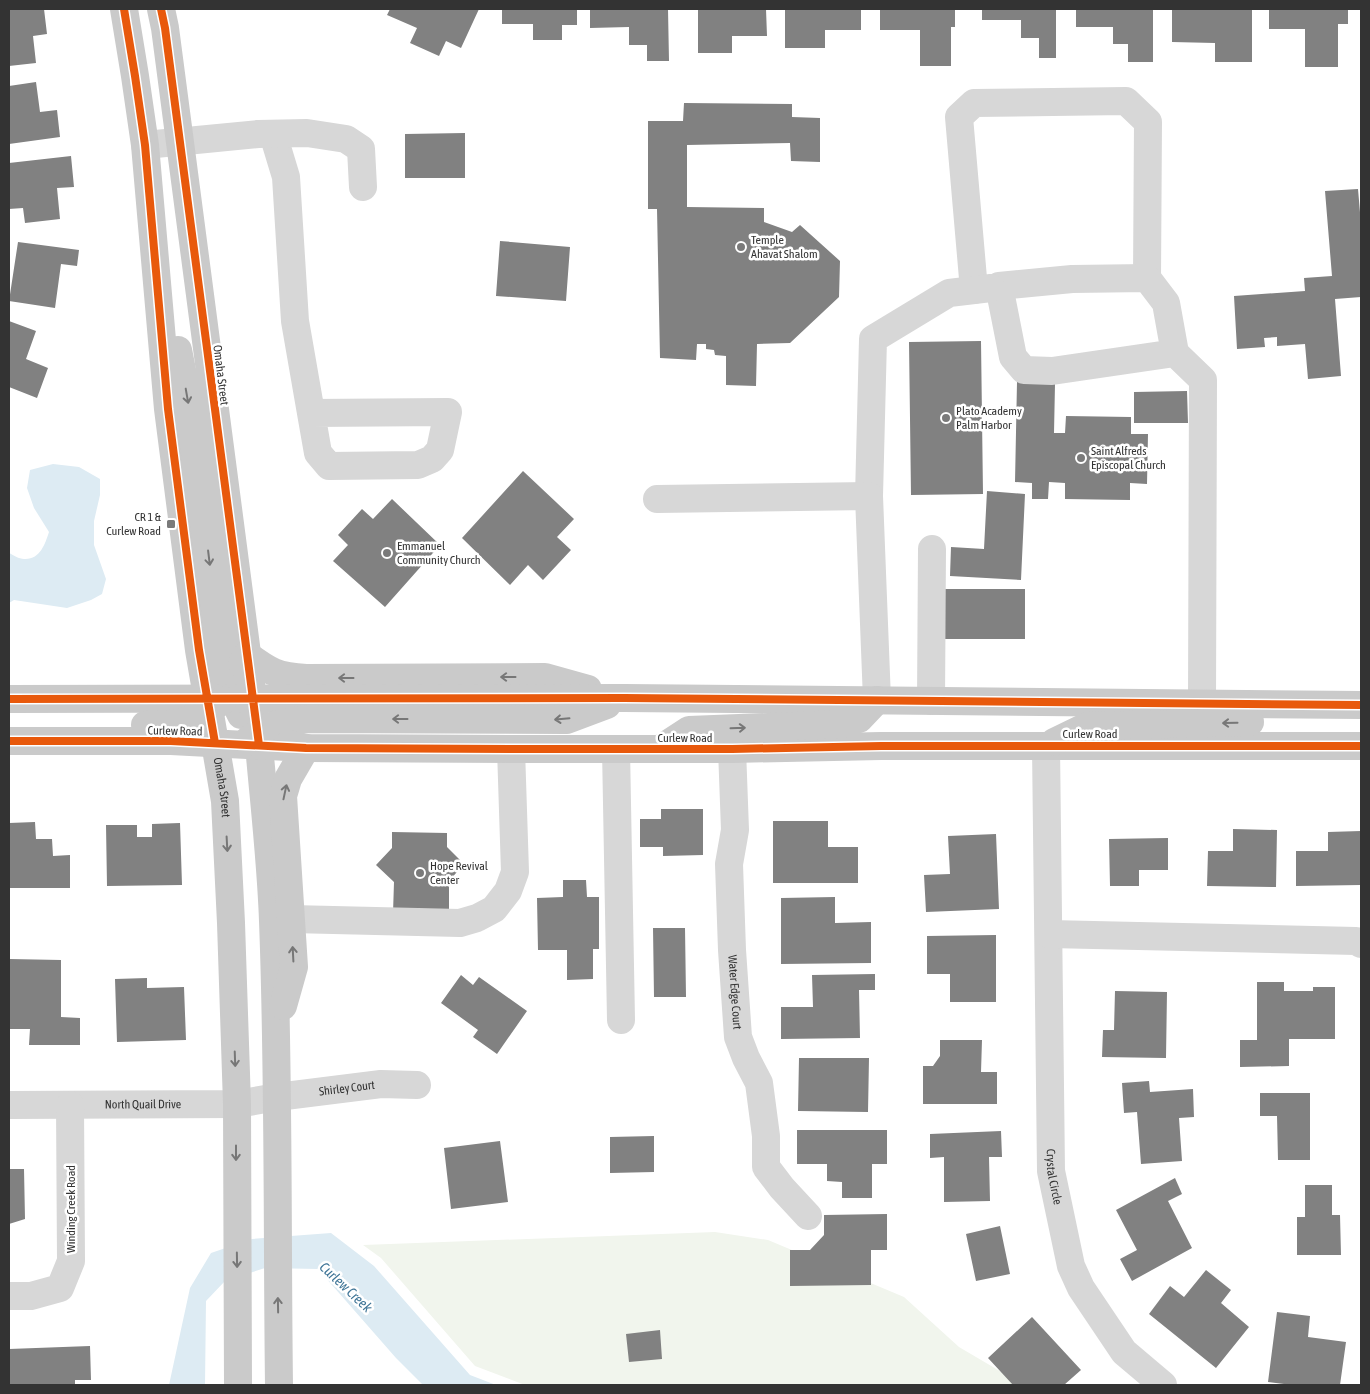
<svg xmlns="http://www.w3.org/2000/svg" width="1370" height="1394" viewBox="0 0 1370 1394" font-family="'Asap Condensed',sans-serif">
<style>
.green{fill:#f1f5ed}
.water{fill:#ddebf3}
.building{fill:#818181}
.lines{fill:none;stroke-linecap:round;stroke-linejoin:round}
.minor{stroke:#d7d7d7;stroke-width:28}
.major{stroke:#cacaca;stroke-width:28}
.cycleway-casing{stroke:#fff;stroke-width:11}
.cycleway{stroke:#e8590c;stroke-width:8}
.oneway{stroke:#777}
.poi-dot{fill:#7a7a7a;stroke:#fff;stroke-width:2}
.labels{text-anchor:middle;stroke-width:5;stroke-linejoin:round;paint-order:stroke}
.poi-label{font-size:12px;fill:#333;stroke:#fff;text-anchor:start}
.street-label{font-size:12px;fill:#333;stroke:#fff}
.water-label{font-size:14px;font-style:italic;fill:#3f7597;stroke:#fff}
</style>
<rect width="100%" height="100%" fill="#fff"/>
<!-- green -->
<path class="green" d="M715,1232L768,1240L904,1297L959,1347L1010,1377L1018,1385H525L475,1366L381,1258L363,1245Z"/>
<!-- water -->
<path class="water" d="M53,464L79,467L100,479V495L94,521V545L106,579L102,594L91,600L67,608L14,600L9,603V553C13,555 19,559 24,559C40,560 45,544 49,532L34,508L27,488L30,470Z
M331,1233L374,1266L470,1375L496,1385H423L396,1358L318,1269L265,1268L225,1281L206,1301L205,1385H169L190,1288L211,1253L252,1239Z"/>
<!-- building -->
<path class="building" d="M9,9H44L47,34L33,36L36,63L9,66Z
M390,9H479L461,48L446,41L439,56L410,43L417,28L387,15Z
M502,9H577V25H562V40H533V24H502Z
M590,9H668L669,61H647V45H629V27L590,28Z
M698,9H766L767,36H732V53H698Z
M785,9H861V30H825V48H785Z
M880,9H955V27H951V66H920V30H880Z
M982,9H1056V58H1039V38H1021V20H982Z
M1076,9H1153V62H1128V44H1113V27H1076Z
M1172,9H1252V62H1215V43L1172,42Z
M1269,9H1348V24H1338V67H1305V29H1269Z
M36,82L40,112L57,110L60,137L9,144V86Z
M684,103L792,104V117L820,118V162L791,161L790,143L687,145V207L764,208V222L792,232L800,225L840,261L839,297L790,343L757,344L756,386L726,385V356L715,355L714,350L706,349V344H697L696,360L660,358L657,209H648V121H683Z
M465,133V178H405V134Z
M71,156L74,187L57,188L60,219L25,223L23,208L9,209V163Z
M1358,189L1361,224V297L1335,299L1341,376L1308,379L1305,344L1277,346V337L1264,338L1265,347L1237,349L1234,296L1305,291L1304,278L1332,276L1325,191Z
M500,241L570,247L566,301L496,296Z
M18,242L79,250L77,266L61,264L55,308L9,301Z
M9,321L36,331L26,359L48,368L37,398L9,387Z
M981,341L983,494L911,495L909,342Z
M1017,382L1055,384L1054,433H1065L1066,416L1131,417V434H1148L1147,484L1130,483V500L1065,499V483L1049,482L1048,499H1032V483L1015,482Z
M1187,391L1188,423H1134V392Z
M523,471L574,519L557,537L571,550L543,580L528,565L510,585L462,538Z
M987,491L1025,494L1021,580L950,576L951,547L984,549Z
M392,499L440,545L385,607L333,561L348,545L338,535L362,509L373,519Z
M945,589H1025V639H945Z
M661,809H703V855L663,856V847H640V819H661Z
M773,821H828V847H858V883H773Z
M35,822L36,839H52L53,856L70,855V888H9V823Z
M180,823L182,885L107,886L106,825H137V837H152V824Z
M1233,829L1277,830L1276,887L1207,886L1208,851H1233Z
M1361,831V885L1296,886V851H1328V832Z
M392,832L447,833V847L464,864L449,881V914L393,913L394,882L376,865L392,848Z
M996,834L999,909L926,912L924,875L950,874L948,836Z
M1168,838V870H1139V886H1110L1109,839Z
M563,880H586L587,897H599V949H593V979L567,980V950H538L537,898L563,897Z
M835,897V923L871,922V963L781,964V898Z
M653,928H685L686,997H654Z
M996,935V1002H950V974H927V936Z
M9,959L61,960V1017L80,1018V1045H29L30,1029H9Z
M875,974V990H859L860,1038L781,1039V1007H813L812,975Z
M461,975L473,985L479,977L527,1011L497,1054L473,1037L478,1030L441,1003Z
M147,978V988L184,987L186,1040L117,1042L115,979Z
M1257,982H1284V991H1313V987H1335V1039H1289V1066L1240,1067V1040H1257Z
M1115,991L1167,992L1166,1058L1102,1057L1103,1030H1114Z
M940,1040H982L981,1072H997V1104H923V1066H933L940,1056Z
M799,1058H869L868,1112L798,1111Z
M1149,1081L1150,1092L1193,1089L1194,1117L1179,1118L1182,1161L1141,1164L1137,1112L1124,1113L1122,1083Z
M1260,1093H1310V1160H1278L1277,1116H1260Z
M797,1130H887V1164H872V1198H842V1182L827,1181V1164H797Z
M1001,1131L1002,1157H989L990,1201L944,1202V1157L930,1158V1134Z
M654,1136V1172L610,1173V1137Z
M500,1141L508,1202L451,1209L444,1148Z
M9,1169H24L25,1219L9,1224Z
M1175,1178L1182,1194L1168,1201L1192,1248L1132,1281L1120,1259L1137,1250L1116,1210Z
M1305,1185H1332V1215H1340L1341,1255H1297V1217H1305Z
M887,1214V1250H871V1285L790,1286V1250H810L824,1235V1215Z
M1000,1226L1010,1274L976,1281L966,1234Z
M1206,1270L1231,1290L1221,1303L1249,1327L1216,1368L1149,1314L1170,1286L1184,1297Z
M1277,1312L1310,1316L1308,1337L1346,1342L1340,1385H1292L1268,1382Z
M1032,1317L1081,1370L1064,1385H1013L988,1358Z
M660,1330L662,1359L629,1362L626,1334Z
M90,1346L91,1380H75V1385H9V1349Z"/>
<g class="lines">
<!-- minor -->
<g class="minor">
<path d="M273,134L286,177L295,321L311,413L448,412L440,450L432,459L418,465L329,466L318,453L311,413"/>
<path d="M145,145L258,134L307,133L346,139L361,149L363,187"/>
<path d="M974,290L959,117L974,103L1126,101L1148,122L1147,278"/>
<path d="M1175,353L1166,303L1147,278L1072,279L999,286L1013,357L1024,370L1052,371L1175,353L1203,380L1202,704"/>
<path d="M869,496L873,339L949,293L991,288"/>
<path d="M657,499L869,496L877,700"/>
<path d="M931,701L932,549"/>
<path id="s1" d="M1046,746L1051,1171L1071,1266L1081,1288L1124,1352L1163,1385"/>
<path d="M616,749L621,1020"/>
<path id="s2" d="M732,749L735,830L729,864L732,950L738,1037L746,1058L759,1083L766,1136V1167L782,1188L808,1216"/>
<path d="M291,919L460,923L477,918L494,909L508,891L515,872L511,749"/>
<path d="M1049,934L1356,941L1361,944"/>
<path id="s3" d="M9,1105L237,1104L277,1097L381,1084L417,1085"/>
<path d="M9,1296H31L60,1288L71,1261L70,1105"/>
</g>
<!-- major -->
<g class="major">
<path id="s4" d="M124,9L135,76L145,145L168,409L199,650L225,801L231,923L237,1104L238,1385"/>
<path d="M161,9L165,28L259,745C264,803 271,862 273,921C279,1076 277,1231 279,1385"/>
<path d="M178,350L188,400L223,670L229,691L241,715"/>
<path d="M242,664L247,655C270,672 277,676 306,678L545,677L588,689"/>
<path d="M9,699L624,698L1361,705"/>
<path d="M145,725C180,725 196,722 223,700"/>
<path d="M9,741H171L306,748L511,749H732L881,746H1361"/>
<path d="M1054,742L1087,726L1250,722"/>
<path d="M244,744C266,723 279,723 307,719L567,720L607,705"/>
<path d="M663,747L689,730L843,724L859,719L877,700"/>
<path d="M283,1006L294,967L283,796L288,779L306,748L289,744"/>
</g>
<defs>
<path id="cycleway" d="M124,9L135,76L145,145L168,409L199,650L215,743
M161,9L165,28L259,745
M9,699L624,698L1361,705
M9,741H171L306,748L511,749H732L881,746H1361"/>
</defs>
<!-- cycleway casing -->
<use href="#cycleway" class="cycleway-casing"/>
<!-- cycleway -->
<use href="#cycleway" class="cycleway"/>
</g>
<!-- one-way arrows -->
<defs><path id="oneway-shaft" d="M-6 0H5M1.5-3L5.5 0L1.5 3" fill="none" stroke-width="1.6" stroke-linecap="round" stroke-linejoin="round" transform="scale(1.25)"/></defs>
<g class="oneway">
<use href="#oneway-shaft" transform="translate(187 396) rotate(80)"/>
<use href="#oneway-shaft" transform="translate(209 558) rotate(83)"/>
<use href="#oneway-shaft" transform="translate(508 677) rotate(180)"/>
<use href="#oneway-shaft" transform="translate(346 678) rotate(180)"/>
<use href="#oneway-shaft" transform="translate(400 719) rotate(-180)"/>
<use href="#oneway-shaft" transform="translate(562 719) rotate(175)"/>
<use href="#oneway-shaft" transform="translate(1230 723) rotate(179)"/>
<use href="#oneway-shaft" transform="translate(738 728) rotate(-2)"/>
<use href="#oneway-shaft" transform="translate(285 792) rotate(-78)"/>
<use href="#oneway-shaft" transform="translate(227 844) rotate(87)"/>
<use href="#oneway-shaft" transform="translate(293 954) rotate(-93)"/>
<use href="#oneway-shaft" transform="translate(235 1059) rotate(88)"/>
<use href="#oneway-shaft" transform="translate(236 1153) rotate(90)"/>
<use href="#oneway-shaft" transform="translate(237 1260) rotate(89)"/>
<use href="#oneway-shaft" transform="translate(278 1305) rotate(-91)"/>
</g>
<!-- markers -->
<g class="poi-dot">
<circle cx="741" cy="247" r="5"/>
<circle cx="946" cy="418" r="5"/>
<circle cx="1081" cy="458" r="5"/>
<rect x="166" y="519" width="10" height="10" rx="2.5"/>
<circle cx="387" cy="553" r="5"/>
<circle cx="420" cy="873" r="5"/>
</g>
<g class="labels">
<!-- poi labels -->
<g class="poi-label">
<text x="751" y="244">Temple<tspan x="751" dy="14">Ahavat Shalom</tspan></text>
<text x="956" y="415">Plato Academy<tspan x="956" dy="14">Palm Harbor</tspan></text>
<text x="1091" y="455">Saint Alfreds<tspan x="1091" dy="14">Episcopal Church</tspan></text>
<text x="161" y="521" text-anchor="end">CR 1 &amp;<tspan x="161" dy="14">Curlew Road</tspan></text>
<text x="397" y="550">Emmanuel<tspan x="397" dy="14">Community Church</tspan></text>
<text x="430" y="870">Hope Revival<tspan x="430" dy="14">Center</tspan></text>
</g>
<!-- street labels -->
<g class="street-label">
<text transform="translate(221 375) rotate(83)" y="4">Omaha Street</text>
<text transform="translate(175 731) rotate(1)" y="4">Curlew Road</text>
<text x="1090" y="738">Curlew Road</text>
<text x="685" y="742">Curlew Road</text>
<text dy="4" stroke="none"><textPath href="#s4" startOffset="785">Omaha Street</textPath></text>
<text dy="4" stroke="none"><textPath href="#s2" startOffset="244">Water Edge Court</textPath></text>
<text dy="4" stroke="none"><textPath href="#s3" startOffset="339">Shirley Court</textPath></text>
<text dy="4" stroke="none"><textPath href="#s3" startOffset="134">North Quail Drive</textPath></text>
<text dy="4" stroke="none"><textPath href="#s1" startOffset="431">Crystal Circle</textPath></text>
<text transform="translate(71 1209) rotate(-90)" y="4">Winding Creek Road</text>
</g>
<!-- water labels -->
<g class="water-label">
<text transform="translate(346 1287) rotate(43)" y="5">Curlew Creek</text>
</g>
</g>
<!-- border -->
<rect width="1370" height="1394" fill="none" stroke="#333333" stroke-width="20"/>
</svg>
